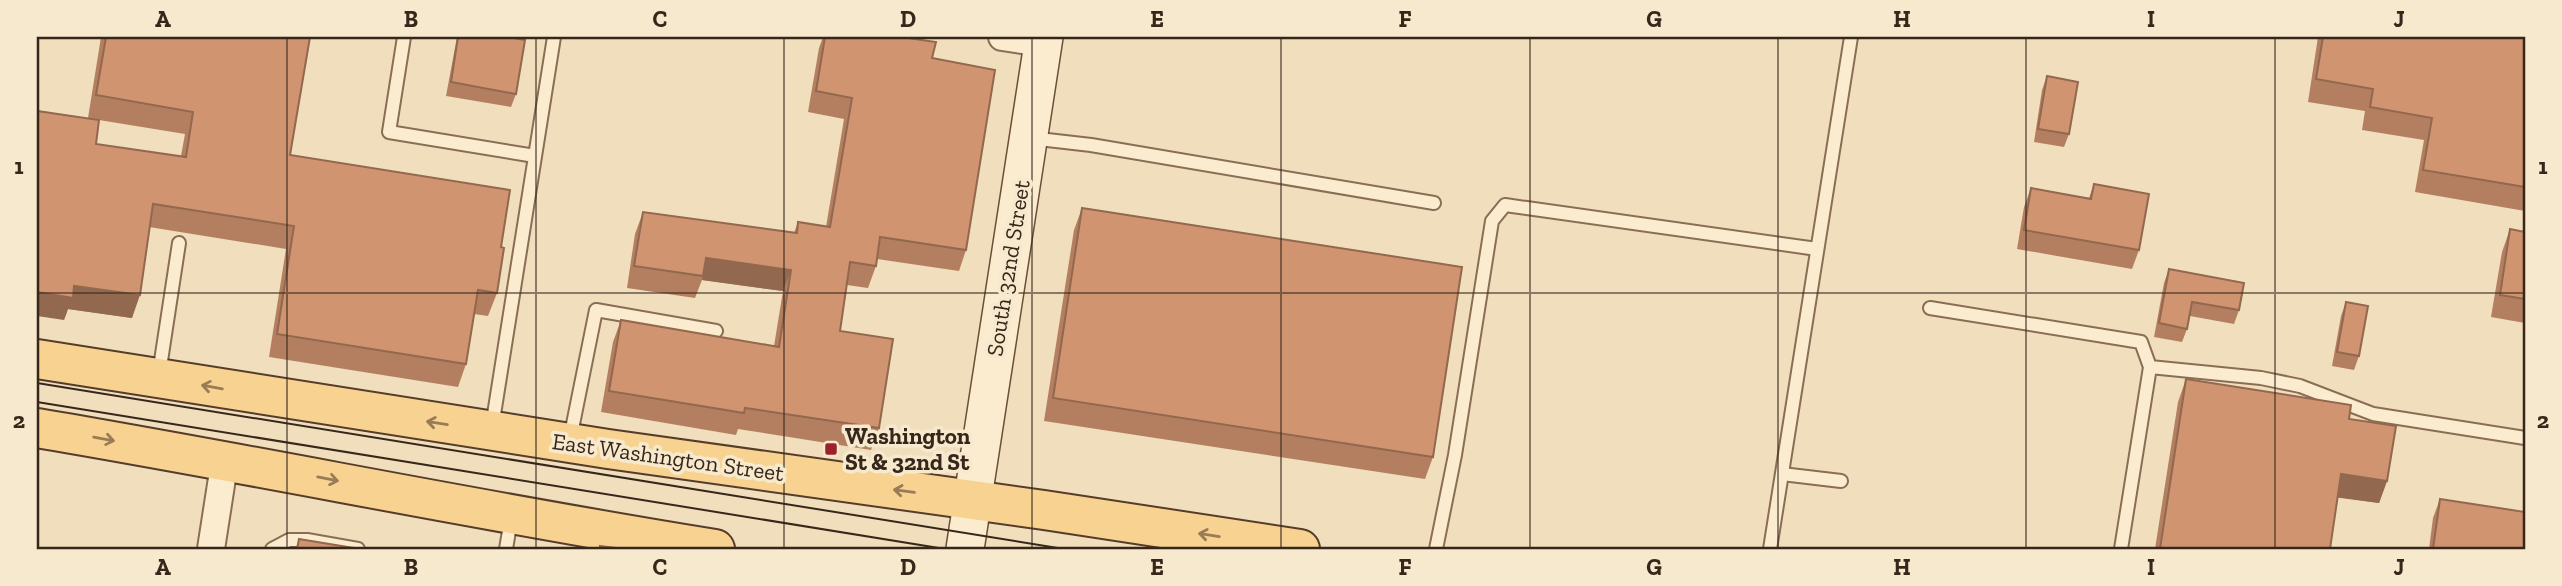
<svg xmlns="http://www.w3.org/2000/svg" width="2562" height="586" viewBox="0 0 2562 586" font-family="'Zilla Slab',serif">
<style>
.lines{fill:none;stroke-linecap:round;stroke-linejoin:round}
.service-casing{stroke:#896e55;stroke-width:16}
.minor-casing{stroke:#896e55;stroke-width:30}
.secondary-casing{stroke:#6b4f39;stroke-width:40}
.primary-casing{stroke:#563c2a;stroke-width:42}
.service{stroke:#fbecd0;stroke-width:12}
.minor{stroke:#fbecd0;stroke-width:26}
.secondary{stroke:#fbecd0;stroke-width:37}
.primary{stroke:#f7d291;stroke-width:38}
.tram{stroke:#37271b;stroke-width:2}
.wall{fill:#b47f60;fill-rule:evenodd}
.shaded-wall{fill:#92684e}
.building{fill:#d19470;stroke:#92684e;stroke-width:2}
.oneway{stroke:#977c56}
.grid{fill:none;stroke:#37271b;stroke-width:2;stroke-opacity:0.55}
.poi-dot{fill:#9b2229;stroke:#f7e9cd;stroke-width:2.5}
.labels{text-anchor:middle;stroke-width:7;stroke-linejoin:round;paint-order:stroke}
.street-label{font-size:23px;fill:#37271b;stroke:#f7e9cd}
.poi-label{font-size:23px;font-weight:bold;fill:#37271b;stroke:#f7e9cd;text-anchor:start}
.neatline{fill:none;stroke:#37271b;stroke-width:2.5}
.grid-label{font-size:23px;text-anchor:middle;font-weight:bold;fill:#37271b}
</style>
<rect width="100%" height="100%" fill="#f0debd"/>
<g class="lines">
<defs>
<path id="service" d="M404,37L389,132L535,156
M1030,138L1091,145L1434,203
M1930,308L2141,342L2150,367L2121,549
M2150,367L2261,378L2300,386L2373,414L2525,438
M159,374L179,243
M492,427L554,37
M570,439L596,310L716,331
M1782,474L1841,481
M272,549L289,540H307L358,549
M506,549L511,519
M1436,549L1455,455L1492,221L1505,205L1817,249
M1770,549L1851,37"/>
<path id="minor" d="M1002,37L1043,43
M211,549L225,459"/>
<path id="secondary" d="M965,549L1044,37"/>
<path id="primary" d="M37,359L608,449L1044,510L1300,549
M37,428C263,466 488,513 715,549"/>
</defs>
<!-- service casing -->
<use href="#service" class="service-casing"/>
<!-- minor casing -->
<use href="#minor" class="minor-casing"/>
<!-- secondary casing -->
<use href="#secondary" class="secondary-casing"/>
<!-- primary casing -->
<use href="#primary" class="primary-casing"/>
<!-- service -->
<use href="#service" class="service"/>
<!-- minor -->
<use href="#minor" class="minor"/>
<!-- secondary -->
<use href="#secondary" class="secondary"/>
<!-- primary -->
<use href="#primary" class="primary"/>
<!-- tram -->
<path class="tram" d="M37,383L1064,549
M37,402L945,549"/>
</g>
<!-- wall -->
<path class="wall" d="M101,37H310L290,155L501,247L497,293L488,316L474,314L466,364L458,387L269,357L286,249L149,227L132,318L68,309L64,320L88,118ZM99,120L185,134L181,156L96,144Z
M457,37H509L516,94L511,107L446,96Z
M823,37H901L932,58L966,250L959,271L877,259L876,266L868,288L847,285L840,331L879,428L871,450L738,429L736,435L601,412L613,342L621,320L774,346L783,291L702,280L695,298L627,288L635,234L643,212L794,233L798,222L826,227L844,119L808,112L819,48Z
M2318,37H2525V211L2415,192L2424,140L2362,130L2365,111L2308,102Z
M2047,76L2069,134L2064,147L2034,142L2042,90Z
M2094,184L2139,250L2132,269L2017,249L2024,207L2031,188L2089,198Z
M1082,208L1433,457L1425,479L1044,421L1074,230Z
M2510,229L2525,232V323L2491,317L2502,252Z
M2169,269L2239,310L2234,324L2190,316L2187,329L2182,342L2154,337L2164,283Z
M2346,302L2359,356L2354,370L2332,366L2341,316Z
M2186,379L2349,419L2387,481L2379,503L2338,497L2330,549H2155L2178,402Z
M2440,499L2525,549H2429L2433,518Z"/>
<!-- shaded-wall -->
<path class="shaded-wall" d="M706,258L791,270L783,291L702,280Z
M74,286L140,295L132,318L68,309L64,320L37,316V292Z
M2341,474L2387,481L2379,503L2333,497Z"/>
<!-- building -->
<path class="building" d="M106,37H310L290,155L510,190L501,247L504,248L497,293L478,290L466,364L277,334L294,226L153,204L140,295L74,286L73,298L37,292V111L99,120L96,144L186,157L193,112L96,95Z
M458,37H509L525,40L516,94L451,82Z
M825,37H901L936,42L932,58L995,70L966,250L880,237L876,266L850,262L840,331L893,339L879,428L745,408L744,413L609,391L621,320L779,347L791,270L706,258L703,276L634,266L643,212L797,233L798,222L830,227L852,98L816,91Z
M2323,37H2525V187L2423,170L2432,118L2370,107L2373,89L2316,79Z
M2047,76L2078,82L2069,134L2038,129Z
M2094,184L2149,194L2139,250L2024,230L2031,188L2091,199Z
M1082,208L1462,267L1433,457L1053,398Z
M2510,229L2525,232V299L2500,295Z
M2169,269L2244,283L2239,310L2192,302L2187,329L2159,323Z
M2346,302L2368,306L2359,356L2337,352Z
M2186,379L2351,405L2349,419L2396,426L2387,481L2341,474L2330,549H2160Z
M2440,499L2525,512V549H2433Z
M299,539L360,549H297Z
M600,546L624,549H600Z"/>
<!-- one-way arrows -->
<defs><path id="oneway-shaft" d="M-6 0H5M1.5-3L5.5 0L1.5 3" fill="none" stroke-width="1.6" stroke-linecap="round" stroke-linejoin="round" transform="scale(1.75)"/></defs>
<g class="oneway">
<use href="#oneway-shaft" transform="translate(212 387) rotate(-170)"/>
<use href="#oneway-shaft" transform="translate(437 423) rotate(-171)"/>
<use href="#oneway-shaft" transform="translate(104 439) rotate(10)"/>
<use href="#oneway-shaft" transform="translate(328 479) rotate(11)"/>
<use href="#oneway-shaft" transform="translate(904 491) rotate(-172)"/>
<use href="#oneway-shaft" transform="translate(1209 535) rotate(-171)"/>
</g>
<!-- grid -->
<path class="grid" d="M287,37V549M536,37V549M784,37V549M1032,37V549M1281,37V549M1530,37V549M1778,37V549M2026,37V549M2275,37V549M37,293H2525"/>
<!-- markers -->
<rect class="poi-dot" x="824" y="442" width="14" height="14" rx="3.5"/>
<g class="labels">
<!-- street labels -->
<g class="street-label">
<text transform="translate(1008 268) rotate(-81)" y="8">South 32nd Street</text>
<text transform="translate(668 457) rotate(8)" y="8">East Washington Street</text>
</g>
<!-- poi labels -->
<g class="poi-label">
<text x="845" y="444">Washington<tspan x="845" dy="26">St &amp; 32nd St</tspan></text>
</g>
</g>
<!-- border -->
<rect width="2562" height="586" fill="none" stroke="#f7e9cd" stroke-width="77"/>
<rect x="38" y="38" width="2486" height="510" class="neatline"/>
<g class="grid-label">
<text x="163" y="27">A</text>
<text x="411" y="27">B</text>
<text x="660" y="27">C</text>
<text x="908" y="27">D</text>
<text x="1157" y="27">E</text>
<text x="1405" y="27">F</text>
<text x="1654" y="27">G</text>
<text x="1902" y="27">H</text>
<text x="2151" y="27">I</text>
<text x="2399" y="27">J</text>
<text x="19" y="174">1</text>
<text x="2543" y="174">1</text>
<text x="19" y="428">2</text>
<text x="2543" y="428">2</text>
<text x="163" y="575">A</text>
<text x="411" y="575">B</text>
<text x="660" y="575">C</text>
<text x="908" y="575">D</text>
<text x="1157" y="575">E</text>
<text x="1405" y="575">F</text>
<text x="1654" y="575">G</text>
<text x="1902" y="575">H</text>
<text x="2151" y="575">I</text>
<text x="2399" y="575">J</text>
</g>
</svg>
